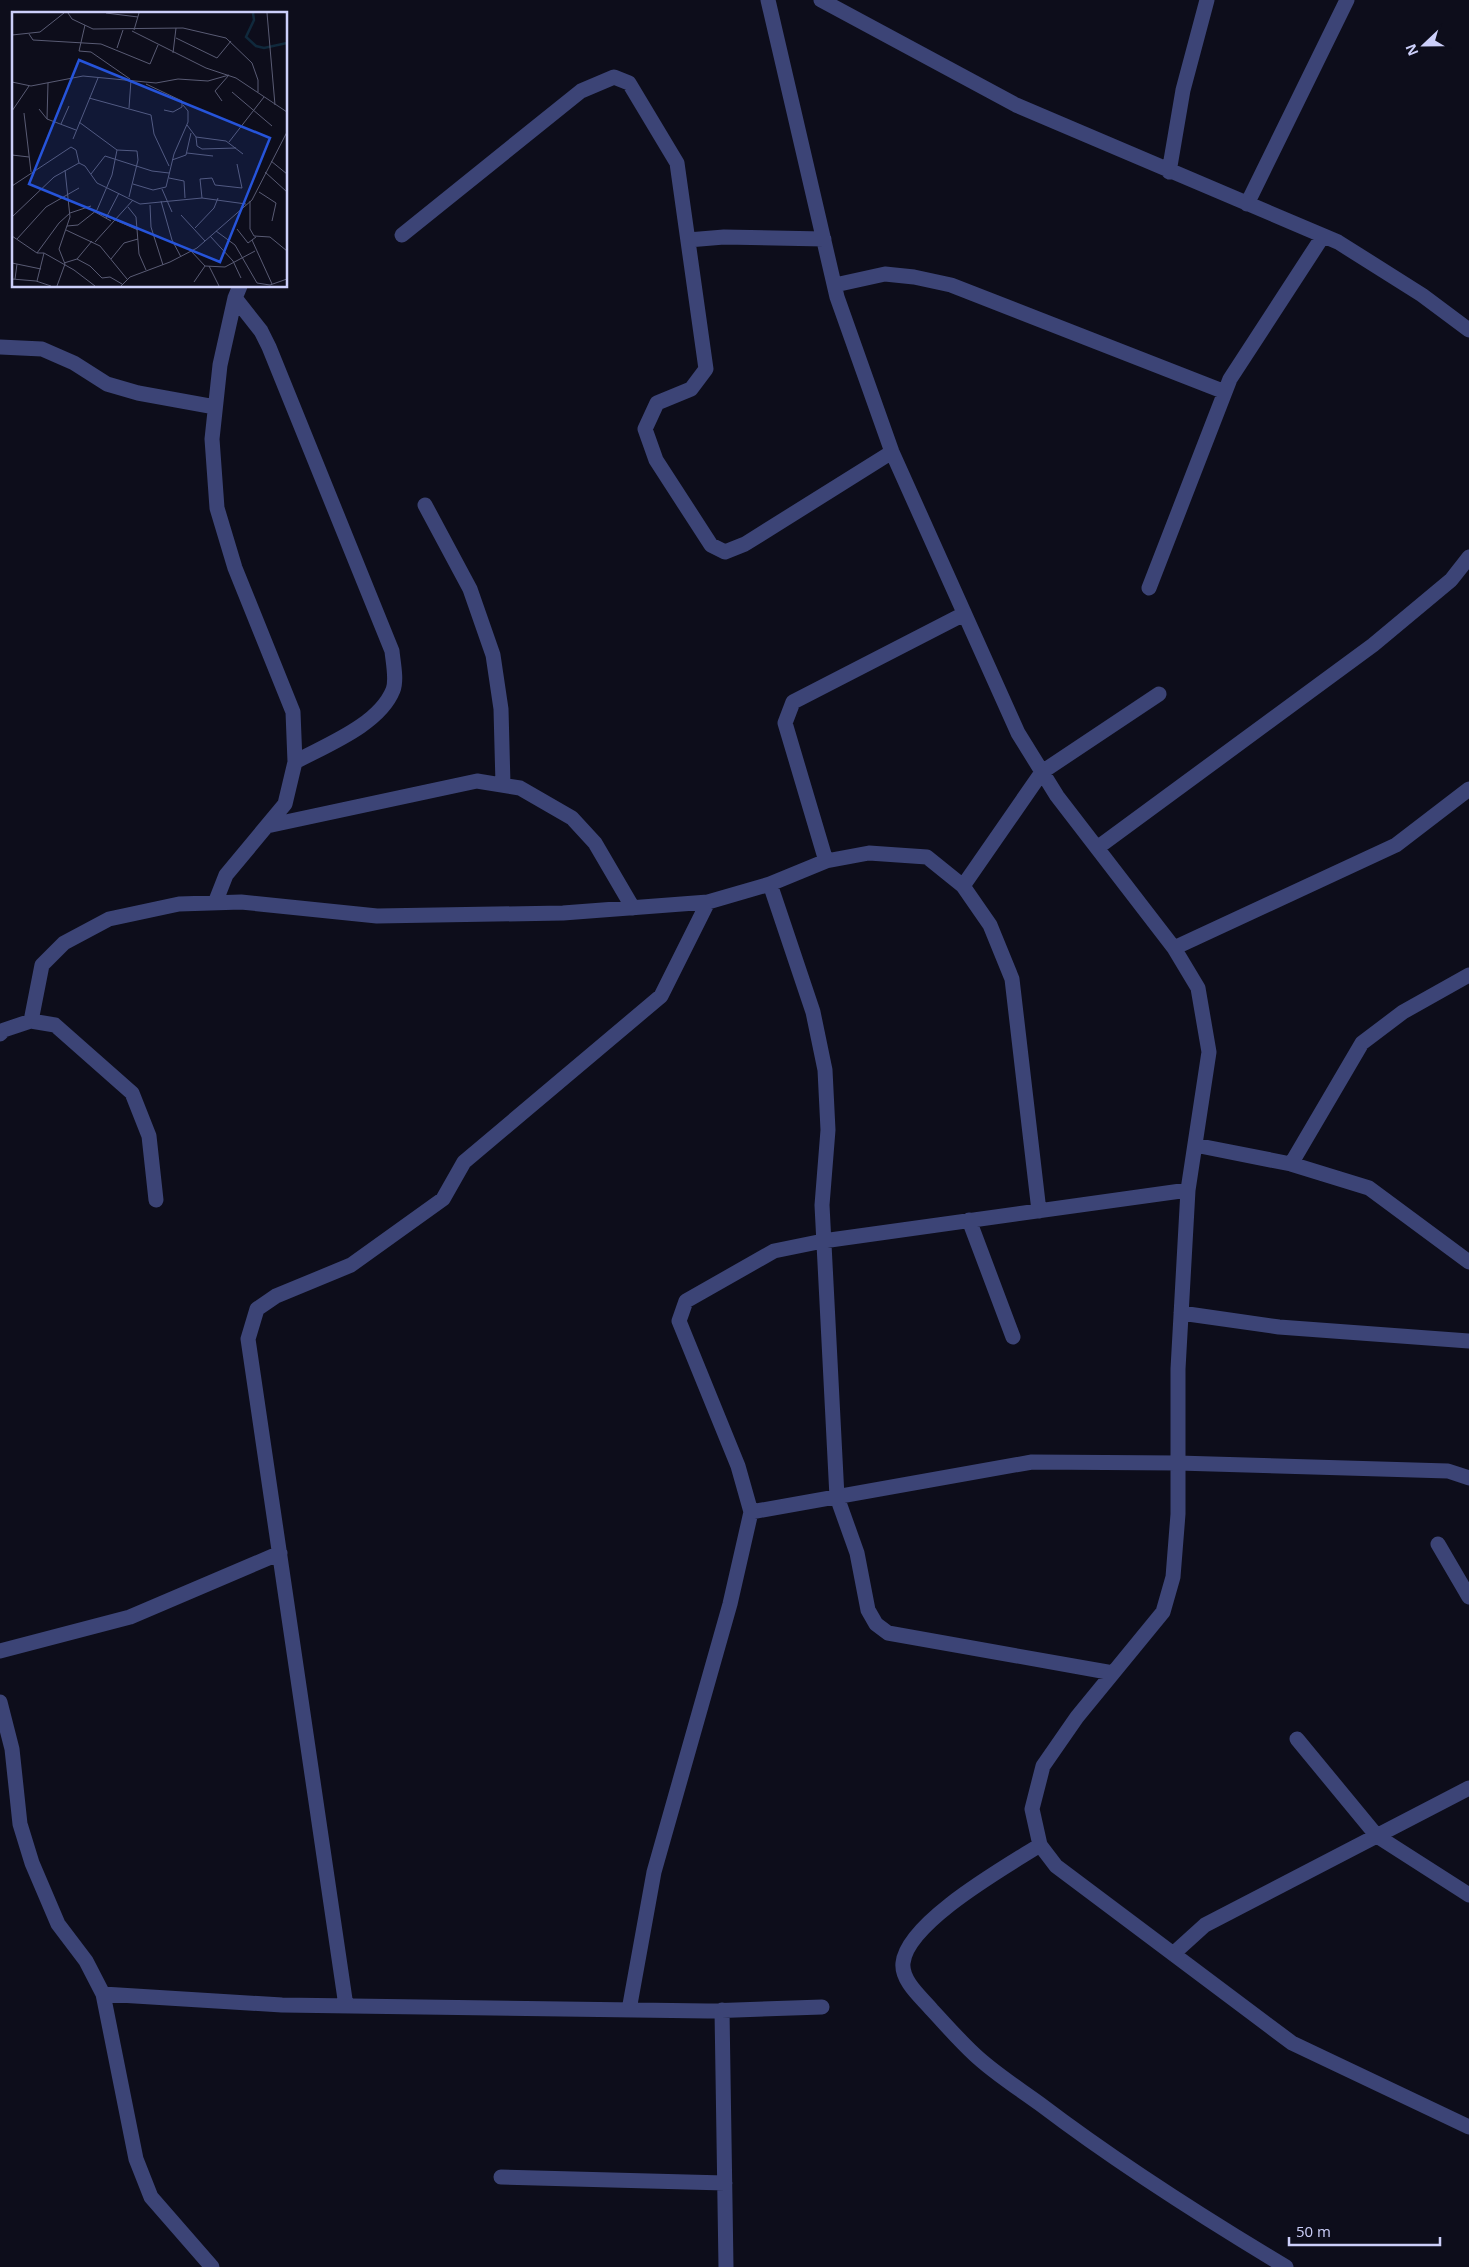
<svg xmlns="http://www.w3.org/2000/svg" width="1469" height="2267" viewBox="0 0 1469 2267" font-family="'Open Sans',sans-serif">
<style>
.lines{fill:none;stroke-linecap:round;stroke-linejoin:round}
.minor{stroke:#3c4476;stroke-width:15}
.inset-river{fill:none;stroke:#10293c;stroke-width:2.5}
.inset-road{fill:none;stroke:#595b74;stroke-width:1}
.view{fill:#2654da;fill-opacity:0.15;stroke:#2654da;stroke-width:2.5}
.inset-edge{fill:none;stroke:#cccffa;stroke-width:2.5}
</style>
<rect width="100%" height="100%" fill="#0d0d1b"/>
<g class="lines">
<!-- minor -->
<path class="minor" d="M768,0L837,297L892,452L1018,733L1057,796L1174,948L1198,988L1209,1052L1188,1190L1178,1369V1514L1173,1577L1163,1612L1077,1717L1043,1766L1032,1809L1040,1845L1056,1866L1292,2043L1469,2127
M821,0L1016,105L1338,242L1422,295L1469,330
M1169,172L1183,90L1207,0
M1247,204L1347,0
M402,235L581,91L614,77L629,83L677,163L706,369L691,389L657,403L645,429L656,460L711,545L725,552L745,544L892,452
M688,240L724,237L824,239
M835,285L885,274L914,277L951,285L1225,392
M235,298L261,331L269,347L392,651C393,662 397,680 393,690C379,725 326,745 295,762
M0,347L42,349L74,363L107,384L138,393L215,407
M425,505L470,589L493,655L501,709L503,785
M1149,588L1230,379L1323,236
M267,826L477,781L520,788L572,818L595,843L633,908
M1097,848L1373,645L1451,580L1469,557
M826,861L785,723L793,702L964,614
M770,884L813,1012L825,1070L828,1130L822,1205L837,1497L857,1553L868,1610L876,1624L888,1633L1113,1673
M963,886L1042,772L1159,694
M215,903L226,875L285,804L295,762L293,712L235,568L217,508L212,439L220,365L235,298L240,286
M1174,948L1396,845L1469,789
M31,1021L42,965L64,943L109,919L179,904L241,902L377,916L563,913L708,902L770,884L826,861L869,853L927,857L963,886L990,925L1012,979L1039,1211
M0,1034L4,1030L31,1021L55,1025L132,1093L149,1136L156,1200
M1195,1145L1291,1164L1369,1188L1469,1262
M1291,1164L1362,1043L1403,1012L1469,975
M969,1220L1013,1337
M1181,1313L1279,1327L1469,1341
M751,1512L1032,1462L1178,1463L1448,1471L1469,1478
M1438,1544L1469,1597
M0,1651L130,1617L280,1553
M0,1702L12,1749L20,1824L32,1863L58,1924L86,1961L103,1994L136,2159L151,2197L212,2267
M1297,1739L1377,1836L1469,1895
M1040,1845C1007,1866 907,1922 903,1963C901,1981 922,1998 932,2010C946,2025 959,2040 974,2054C994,2073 1018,2088 1040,2104C1119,2164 1201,2216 1286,2267
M1173,1954L1205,1925L1469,1788
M103,1994L282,2005L708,2011L822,2007
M346,2006L248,1339L257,1309L276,1296L351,1265L443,1199L464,1162L661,996L708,902
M629,2010L654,1872L730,1604L751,1512L738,1466L679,1321L686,1301L774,1251L823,1241L1188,1190
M722,2010L726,2267
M501,2177L725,2183"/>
</g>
<!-- overview -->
<g transform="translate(12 12)">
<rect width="275" height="275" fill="#0d0d1b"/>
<path class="inset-river" d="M241,1L242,8L234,25L244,34L252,36L275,31"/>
<path class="inset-road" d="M56,1L60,7L81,17L171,16L214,26L240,51L246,68V80M94,1L126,5M255,1L263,93M73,13L67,39L79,40L118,67M122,18L127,1M120,19L194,56L224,66L275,100M17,22L21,28L89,32L138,52L146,33M0,23L28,20L52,1M164,26L205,46L219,29M105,36L111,18M161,41L164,16M0,70L19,74L71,64L144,71L166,67L196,69L217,63M134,72L170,89V95L161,100L152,98M220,80L260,114M77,86L139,103L142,122L157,154M210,89L203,79L217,63M117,96L119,68M27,97L35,107L64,118M0,99L17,74M12,101L19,160M35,107L36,71M67,110L105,138L125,139L126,148L117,185M49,112L57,94M175,113L184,125L214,129L231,142M184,125L185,134L190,137L224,136M61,127L86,66M217,130L252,85M175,141L201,144M0,143L17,145M160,148L174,143L179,121M259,149L275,162M253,160L275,180M79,162L93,144L140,159L157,161M157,166L172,169L173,186M121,172L141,178L154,175L162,142L176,110V99L171,93M0,174L59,135L64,138L67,151M150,177L160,200M247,180L264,191L260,209M190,186L188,167L200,166L203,173L230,176L225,152M149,189L160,228L169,245M238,189V217L242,224L258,225L275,239M138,193L139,215L151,253M116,195L124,205L127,242L134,258M83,200L99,209M169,203L193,229M0,205L42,165L67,151L73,154L85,171L128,192L190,186L234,192M94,206L107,181M101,207L126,218M55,214L66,213L85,198L100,163L105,138M183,216L202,196L206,186M225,217L236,231L244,225M54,218L88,234L115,267M204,219L223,233L245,271L258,273L275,267M0,224L25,241H32L62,258L83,274M198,224L221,249L229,266M5,227L34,195L67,176M240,228L260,272M83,230L121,188M179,239L193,254L213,255L243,239M25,241L47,211L58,201L79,194M65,247L78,254L90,266L98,265L110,272M99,247L112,231L126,227M0,251L29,257M52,251L65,247L80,229M197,254L207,274M0,267L24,269L39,274M3,267L5,252M25,269L32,241M182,270L193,254M45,274L53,252L47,237L58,205L53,158M109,274L118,265L158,250L185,236L240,188L275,120"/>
<path class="view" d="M67,48L258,126L208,250L17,172Z"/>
<rect width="275" height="275" class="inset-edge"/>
</g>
<!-- north arrow -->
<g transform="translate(1424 45) rotate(248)" stroke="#0d0d1b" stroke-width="4" paint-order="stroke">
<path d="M0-4L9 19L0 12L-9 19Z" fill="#cccffa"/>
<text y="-8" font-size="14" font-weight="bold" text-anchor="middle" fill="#cccffa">N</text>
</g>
<!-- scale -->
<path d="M1289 2237v8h151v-8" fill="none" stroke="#cccffa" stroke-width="2.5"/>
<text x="1296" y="2237" font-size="15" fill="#cccffa" stroke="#0d0d1b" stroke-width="4" paint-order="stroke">50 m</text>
</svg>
